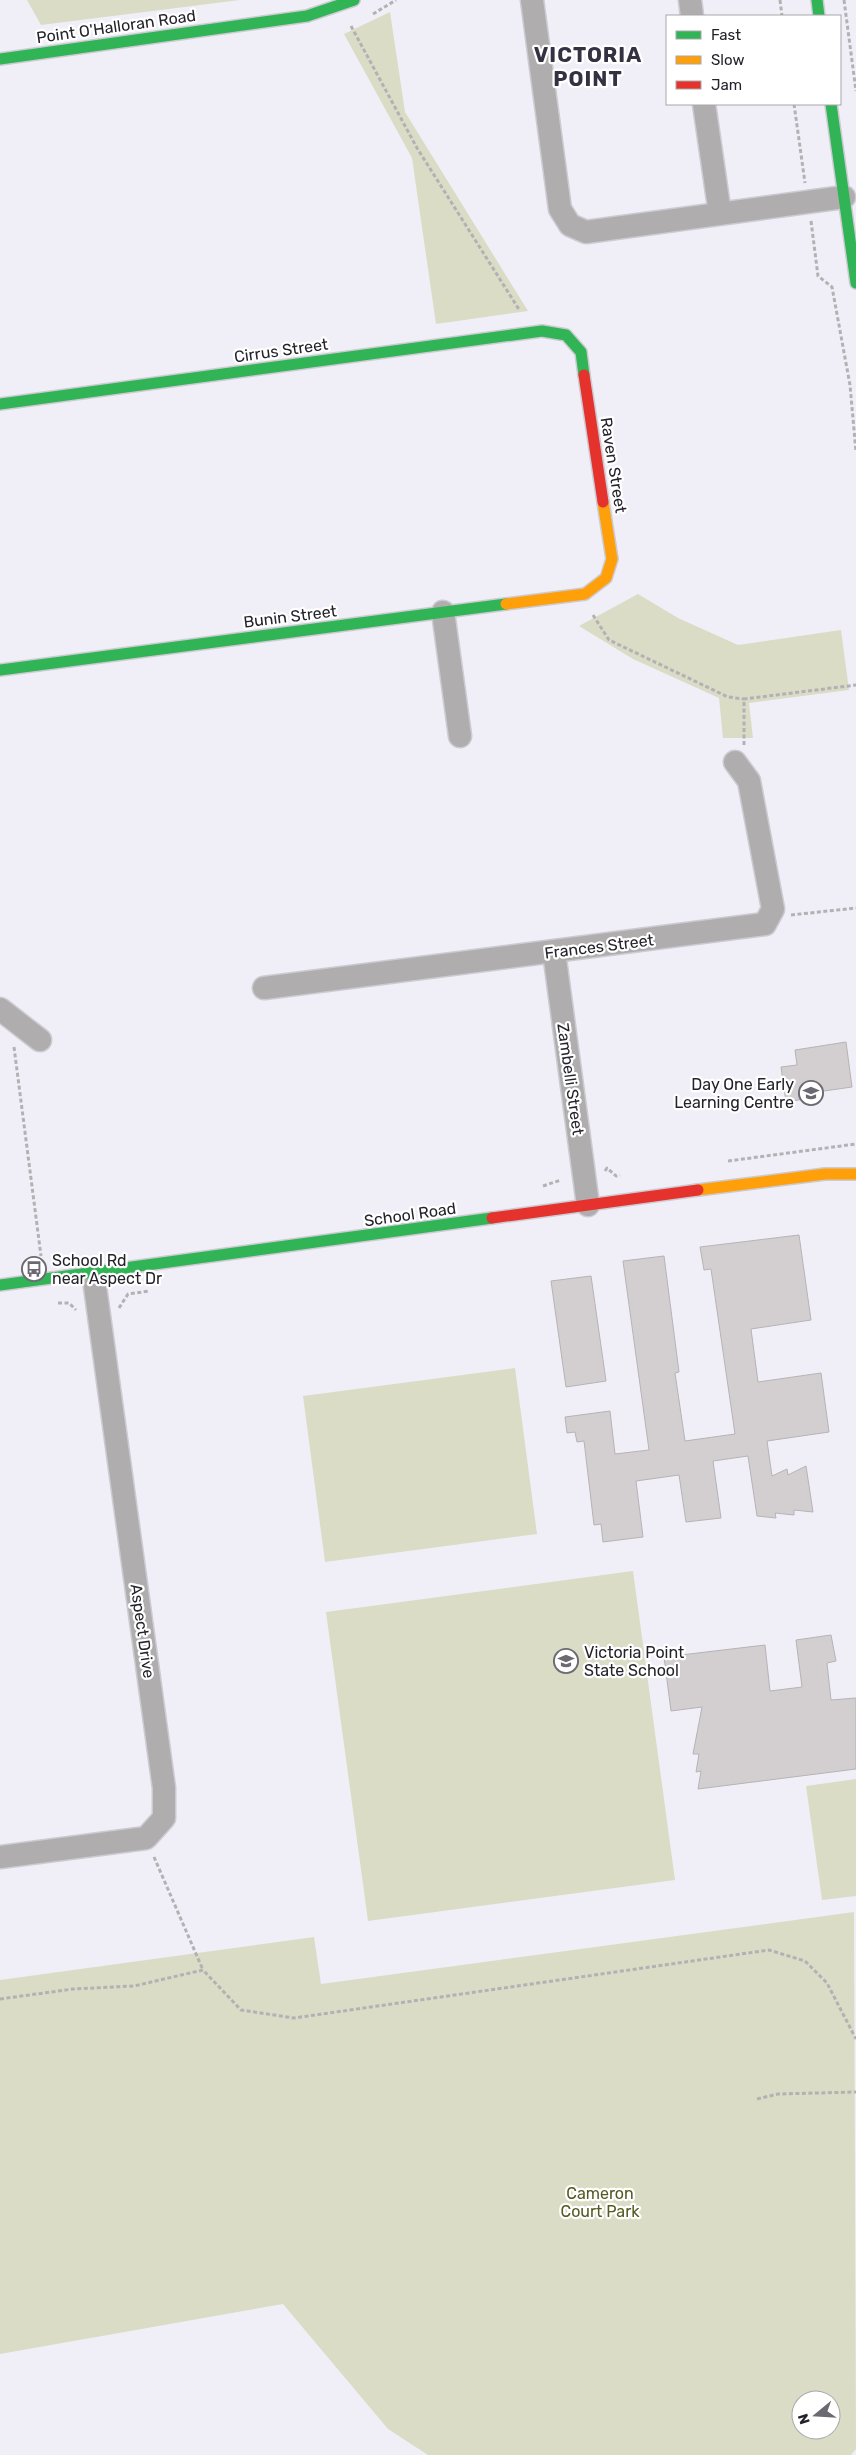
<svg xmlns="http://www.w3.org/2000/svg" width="856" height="2455" viewBox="0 0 856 2455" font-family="Rubik,sans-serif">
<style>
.green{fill:#dadcc6;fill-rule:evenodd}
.building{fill:#d3cfd1;stroke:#b7b3b5}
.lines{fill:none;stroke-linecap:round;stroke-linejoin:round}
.street-casing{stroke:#cccbd2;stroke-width:25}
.fast-casing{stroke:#cccbd2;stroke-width:14}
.slow-casing{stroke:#cccbd2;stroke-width:14}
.jam-casing{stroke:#cccbd2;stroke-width:14}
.path{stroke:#b4b1b4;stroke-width:3;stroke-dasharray:4 2.5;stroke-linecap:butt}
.street{stroke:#b0adae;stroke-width:22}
.fast{stroke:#30b455;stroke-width:11}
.slow{stroke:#ff9f0a;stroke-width:11}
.jam{stroke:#e5322d;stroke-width:11}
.labels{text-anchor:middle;stroke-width:4.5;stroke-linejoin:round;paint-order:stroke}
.street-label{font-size:16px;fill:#24232b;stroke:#fff}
.poi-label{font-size:16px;fill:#24232b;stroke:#fff;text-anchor:start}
.park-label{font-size:16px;fill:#565a21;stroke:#fff}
.district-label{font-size:21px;font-weight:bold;letter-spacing:1px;fill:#343242;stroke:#fff}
</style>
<rect width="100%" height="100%" fill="#f0eff8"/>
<!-- green -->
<path class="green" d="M27,0H240L41,25Z
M390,12L405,112L528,311L436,324L412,158L344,34Z
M638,594L678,618L738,645L841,630L849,690L749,703L753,738H723L719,698L633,659L579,626Z
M515,1368L537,1534L325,1562L303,1396Z
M633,1571L675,1880L368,1921L326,1612Z
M856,1779V1896L822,1900L806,1786Z
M854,1912L856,2449L851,2455H428L388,2429L283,2304L0,2354V1980L314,1937L321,1984ZM801,2400H831V2430H801Z"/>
<!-- building -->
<path class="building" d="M846,1042L852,1087L803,1094L804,1099L786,1102L781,1067L797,1065L795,1050Z
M799,1235L811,1320L751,1329L758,1382L821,1373L829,1432L767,1441L772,1476L787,1469L788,1475L806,1466L813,1512L794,1510V1515L775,1513L776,1518L757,1516L748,1456L713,1461L721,1518L686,1522L679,1475L636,1481L643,1537L603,1542L601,1524L594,1525L584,1441L577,1442L575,1432L567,1433L565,1417L610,1411L615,1454L649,1450L623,1261L664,1256L679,1372L675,1373L685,1441L735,1434L711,1269L704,1270L700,1247Z
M591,1276L606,1381L566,1387L551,1281Z
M831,1635L836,1661L827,1663L831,1700L856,1698V1769L698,1789L701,1771L696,1772L699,1754H693L702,1707L671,1711L664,1657L765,1645L770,1691L802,1687L796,1640Z"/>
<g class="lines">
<defs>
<path id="street" d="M532,0L560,209L570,225L586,232L844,197
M690,0L692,16
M704,104L720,214
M443,612L460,736
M554,952L588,1205
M264,988L765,924L773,909L749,781L735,762
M0,1009L40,1040
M0,1857L146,1838L164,1818V1788L93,1272"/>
<path id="fast" d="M817,0L819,16
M0,59L307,16L354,0
M831,104L856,283
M0,404L542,331L566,335L581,352L584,375
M0,670L506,604
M0,1285L492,1218"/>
<path id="slow" d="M506,604L585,594L606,578L612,559L603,502
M698,1190L825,1174H856"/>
<path id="jam" d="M584,375L603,502
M492,1218L698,1190"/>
</defs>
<!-- street casing -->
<use href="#street" class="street-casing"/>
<!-- fast casing -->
<use href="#fast" class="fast-casing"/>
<!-- slow casing -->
<use href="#slow" class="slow-casing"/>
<!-- jam casing -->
<use href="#jam" class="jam-casing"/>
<!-- path -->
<path class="path" d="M780,0L782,16
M844,0L856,91
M373,14L396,0
M351,26L417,148L520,311
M794,104L805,183
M811,221L818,276L832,287L850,385L856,452
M593,615L609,640L728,697L744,699
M744,745V699L856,685
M791,915L856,908
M14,1047L41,1256
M728,1161L856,1144
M605,1171L607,1168L616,1176L620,1175
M543,1186L561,1180
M58,1303H69L76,1310
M119,1308L128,1294L150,1291
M154,1857L203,1970
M0,1999L73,1989L134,1986L203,1970L241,2010L294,2018L769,1950L805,1961L827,1983L856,2039
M757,2099L778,2094L856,2092"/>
<!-- street -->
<use href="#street" class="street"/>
<!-- fast -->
<use href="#fast" class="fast"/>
<!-- slow -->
<use href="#slow" class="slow"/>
<!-- jam -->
<use href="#jam" class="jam"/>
</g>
<!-- icons -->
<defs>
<symbol id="school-ring" viewBox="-11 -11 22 22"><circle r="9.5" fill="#fff" stroke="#6b6a73" stroke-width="1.5"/><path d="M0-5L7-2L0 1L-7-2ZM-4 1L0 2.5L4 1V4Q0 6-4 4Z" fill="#6b6a73"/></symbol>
<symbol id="bus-ring" viewBox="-11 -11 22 22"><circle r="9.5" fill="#fff" stroke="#6b6a73" stroke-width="1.5"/><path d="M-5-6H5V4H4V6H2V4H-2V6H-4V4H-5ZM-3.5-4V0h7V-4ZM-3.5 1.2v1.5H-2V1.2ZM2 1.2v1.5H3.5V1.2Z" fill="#6b6a73"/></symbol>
</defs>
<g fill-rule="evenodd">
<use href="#school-ring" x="797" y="1079" width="28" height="28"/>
<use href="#bus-ring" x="20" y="1255" width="28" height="28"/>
<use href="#school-ring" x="552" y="1647" width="28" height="28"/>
</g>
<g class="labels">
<!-- street labels -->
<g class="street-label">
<text transform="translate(116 26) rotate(-8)" y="6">Point O'Halloran Road</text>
<text transform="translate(281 350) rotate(-8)" y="6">Cirrus Street</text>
<text transform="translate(614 465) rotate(81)" y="6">Raven Street</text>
<text transform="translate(290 616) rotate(-7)" y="6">Bunin Street</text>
<text transform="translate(599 946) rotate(-7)" y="6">Frances Street</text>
<text transform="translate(571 1079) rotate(82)" y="6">Zambelli Street</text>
<text transform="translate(410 1214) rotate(-8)" y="6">School Road</text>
<text transform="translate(143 1631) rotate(82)" y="6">Aspect Drive</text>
</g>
<!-- poi labels -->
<g class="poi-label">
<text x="794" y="1090" text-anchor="end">Day One Early<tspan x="794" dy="18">Learning Centre</tspan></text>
<text x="52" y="1266">School Rd<tspan x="52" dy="18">near Aspect Dr</tspan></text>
<text x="584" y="1658">Victoria Point<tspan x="584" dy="18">State School</tspan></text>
</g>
<!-- park labels -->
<g class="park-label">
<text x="600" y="2199">Cameron<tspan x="600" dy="18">Court Park</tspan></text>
</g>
<!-- district labels -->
<g class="district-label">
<text x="588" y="62">VICTORIA<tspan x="588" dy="24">POINT</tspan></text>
</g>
</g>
<!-- legend -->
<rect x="666" y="15" width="175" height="90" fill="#ffffff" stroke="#a7a7aa"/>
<rect x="676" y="31" width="25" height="8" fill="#30b455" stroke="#a7a7aa"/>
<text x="711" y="40" font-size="15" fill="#24232b">Fast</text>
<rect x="676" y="56" width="25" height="8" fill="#ff9f0a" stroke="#a7a7aa"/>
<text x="711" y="65" font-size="15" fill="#24232b">Slow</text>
<rect x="676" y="81" width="25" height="8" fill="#e5322d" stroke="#a7a7aa"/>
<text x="711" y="90" font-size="15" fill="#24232b">Jam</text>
<!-- north arrow -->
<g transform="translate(816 2415) rotate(252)"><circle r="24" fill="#ffffff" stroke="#a7a7aa"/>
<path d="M0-4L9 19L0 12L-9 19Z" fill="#6b6a73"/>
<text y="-8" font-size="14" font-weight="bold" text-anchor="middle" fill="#24232b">N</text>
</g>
</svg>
